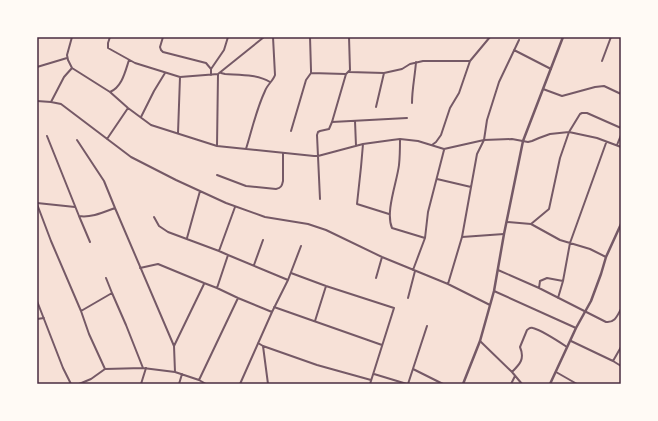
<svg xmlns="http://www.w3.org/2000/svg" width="658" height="421" viewBox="0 0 658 421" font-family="'Nunito Sans',sans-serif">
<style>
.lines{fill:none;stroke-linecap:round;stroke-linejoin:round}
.minor{stroke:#755966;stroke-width:2}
.tertiary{stroke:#755966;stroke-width:2.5}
.neatline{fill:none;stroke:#4a2c40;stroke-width:1.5}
</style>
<rect width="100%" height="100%" fill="#f7e1d7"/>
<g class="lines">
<!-- minor -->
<path class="minor" d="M72,37L67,55L68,60L72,68L110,92L128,108L151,125L217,146L314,156H318L363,144L392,140L400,139L418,141L444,149L484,140L512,139L528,142L532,141L539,138L550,134L569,132L597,138L621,147
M110,37L108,43V48L135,63L180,77L218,74L264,37
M163,37L160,47L161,50L163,52L206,63L211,69
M514,50L551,69
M602,61L611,37
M37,67L67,58
M349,72L384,73L402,69L410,64L423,61H470
M221,73L225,74C239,75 257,74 270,82
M311,73L345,74
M211,75V69L224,50L228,37
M543,89L562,96L595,87L604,86L621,94
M110,92C122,87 125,72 129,60
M37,101L51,102L61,104L131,157L176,180L226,203L265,217L308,224L326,230L382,257L448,284L490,305
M51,102L64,77L72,68
M412,103C412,89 415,76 416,62
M376,107L384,73
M141,117L154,91L165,73
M355,121L356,146
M332,122L407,118
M291,131L306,80L311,73V70L310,37
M178,133L180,77
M47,136L79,216C91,218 104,212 115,208L104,181L77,140
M107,139L128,108
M400,139C400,148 400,156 399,165C397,182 385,212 392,228L425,238
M363,144L361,167L357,204L389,214
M432,145L436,142L441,135L450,108L459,93L470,61L490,37
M617,145L621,135
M217,146L218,74
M246,149C252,130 256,110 265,91C267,85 273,81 275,75L273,37
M217,175L246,186L276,189C281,188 282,186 283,181V153
M437,179L471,187
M320,199L317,135L318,132L320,131L329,129L332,122L346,74L350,70L349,37
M37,203L75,207
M37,204L51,241L81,311L89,334L105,369
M235,207L219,251L228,255L217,288L238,298L272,312
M115,208L174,346L175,372
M79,216L90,242
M154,217L159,226L168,232L219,251
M507,222L531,224L560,240L590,249L606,257
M531,224L549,209L560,158L569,132L580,114L582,113H587L621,128
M504,234L462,237L477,154L484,140L487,120L499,82L519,40
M187,238L200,191
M228,255L288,280
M254,265L263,240
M140,268L158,264L204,283L217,288
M413,270L425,238L428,212L444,150
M498,270L539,288L606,322C615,323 617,316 621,309
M291,273L326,286L394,308L370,384
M106,278L112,293
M376,278L382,257
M448,284L462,237
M539,288L540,281L547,278L563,281
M494,291L576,328
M408,298L415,271
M558,298L563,281L570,243L606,143
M37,301L63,368L71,384
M274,307L382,345
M81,311L112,293L126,325L143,368
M37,319L44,318
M315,321L326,286
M480,341L512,372L522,384
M571,341L613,361L621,366
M258,343L263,346L317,365L371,380
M174,346L204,284
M263,346L268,384
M613,361L621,347
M413,369L443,384
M512,372C520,364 525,359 520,347L527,330C530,328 530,327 533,328C543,331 558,341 567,347
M556,372L577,384
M374,374L407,384
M199,380L238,298
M79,384L91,379L105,369L143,368L175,372L199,380L206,384
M141,384L146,368
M179,384L182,374
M240,384L272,312L288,280L301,246
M408,384L427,326
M511,384L515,376"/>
<!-- tertiary -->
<path class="tertiary" d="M463,384L480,341L494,291L504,234L523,141L563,37
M550,384L576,328L591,301L601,274L606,257L621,224"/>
</g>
<!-- border -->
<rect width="658" height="421" fill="none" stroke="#fffaf5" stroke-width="76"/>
<rect x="38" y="38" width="582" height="345" class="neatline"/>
</svg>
